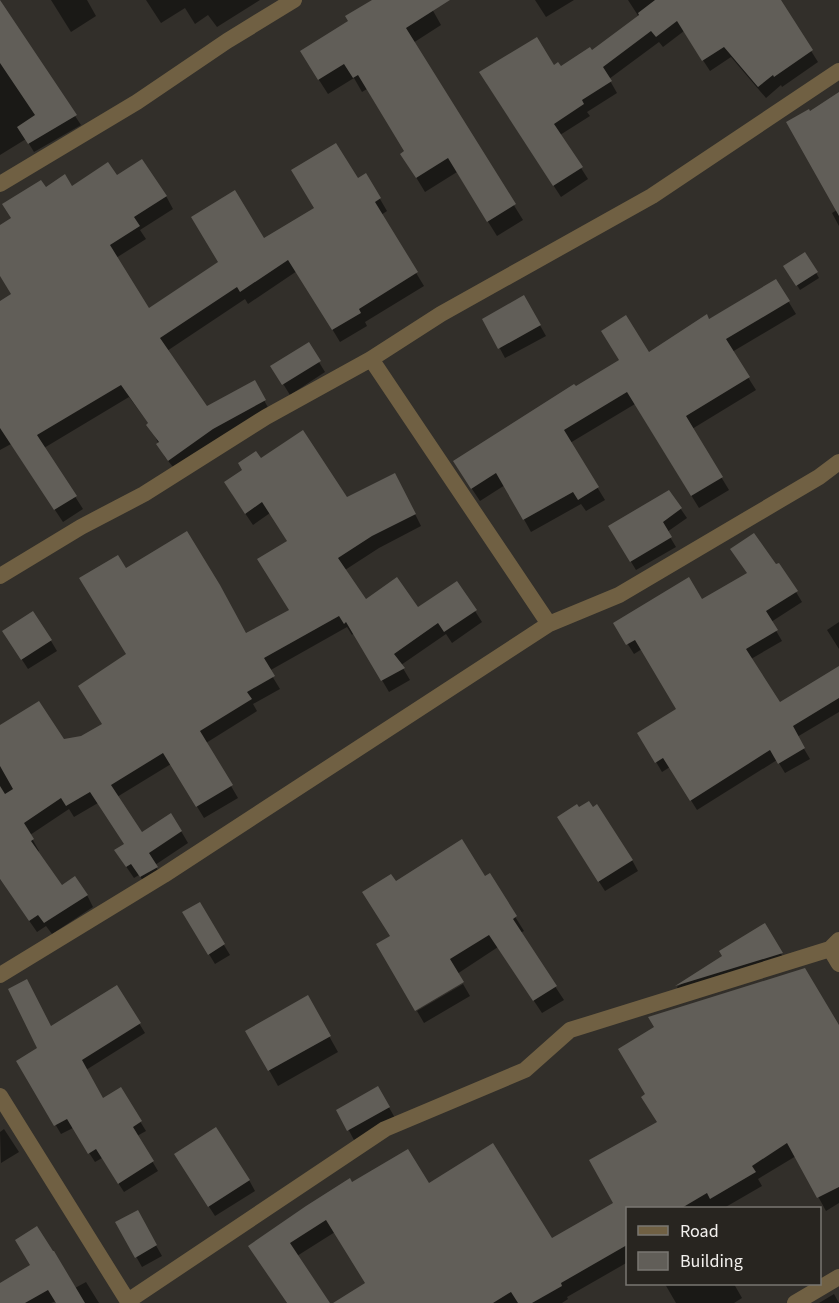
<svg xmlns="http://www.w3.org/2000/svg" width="839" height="1303" viewBox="0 0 839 1303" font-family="'Source Sans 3',sans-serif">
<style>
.shadow{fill:#0007}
.building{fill:#615e58}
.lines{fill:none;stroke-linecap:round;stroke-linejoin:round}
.minor{stroke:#706043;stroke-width:16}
</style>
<rect width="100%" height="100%" fill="#322f2a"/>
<!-- shadow -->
<path class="shadow" d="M51,0H87L96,16L71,32Z
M146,0H260L217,27L208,15L195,24L185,8L161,23Z
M375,0H427L441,25L413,43L523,220L497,236L457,172L425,192L411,169L406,152L367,89L362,92L354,78L328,94L310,66L350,21Z
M535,0H574L546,17Z
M628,0H779L818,62L782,87L781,85L766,98L731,57L710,71L684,31L663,47L659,42L609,79L617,93L587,112L590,116L560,135L588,179L561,197L487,84L554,67L560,68L591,52L639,17Z
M0,3L81,125L34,152L26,139L0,155Z
M839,94V226L832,213L837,210L810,113Z
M366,175L387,211L381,215L424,286L365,322L367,326L340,342L297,271L248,304L245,299L167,351L207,408L254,382L271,413L177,472L165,457L149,424L129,397L44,448L83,509L63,522L11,444L0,450V302L13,295L0,274V227L13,219L45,189L72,188L117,177L166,196L173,209L140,230L146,239L116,258L149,310L264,241Z
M805,254L819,278L800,290L785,266Z
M776,281L796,314L732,352L756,390L692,429L729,490L699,508L635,404L570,443L605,500L586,511L581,504L531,532L505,485L480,501L462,474L575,388L648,354Z
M524,297L546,336L505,358L484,319Z
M308,344L325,372L290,395L272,366Z
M260,460L346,499L401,486L421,526L379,548L345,570L366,601L418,609L475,611L482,622L452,643L446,634L401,665L410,680L389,692L354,633L352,635L347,627L269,671L280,689L253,704L257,711L206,743L238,798L204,818L171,764L117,797L141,834L181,831L188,843L155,865L163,879L148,888L139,875L134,878L123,862L126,845L98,803L74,817L69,809L30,835L39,851L37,853L61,887L87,895L93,907L52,934L46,926L37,932L0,879V727L63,741L82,738L104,725L128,655L126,570L246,635L290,610L288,542L270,513L253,525L232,494Z
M669,492L687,518L667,532L676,547L636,570L610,527Z
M796,592L802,602L771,622L782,641L751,659L780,704L839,668V712L797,737L810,759L785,773L777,760L697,810L670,767L662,772L639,733L678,709L642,649L634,654L615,624L701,601Z
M839,622V649L827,630Z
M10,641H51L57,651L28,669Z
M564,828L632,860L638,871L605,891Z
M489,875L524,931L520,933L564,1000L542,1013L498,947L457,974L391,936L395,883L485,878Z
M199,904L230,955L215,964L184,913Z
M764,925L789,967L684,1000L677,987L724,956Z
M463,984L470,996L424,1023L417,1011Z
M117,987L145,1033L86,1070L103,1100L120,1089L146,1131L137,1136L158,1171L124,1192L102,1158L95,1162L73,1128L61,1134L18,1061L39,1048L51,1028Z
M307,997L338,1052L278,1086L247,1031Z
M839,1027V1203L826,1211L796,1156L758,1179L762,1186L724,1208H628V1262L567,1297L568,1299L562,1303H336L367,1284L335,1232L297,1256L328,1303H287L258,1259L352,1185H428L552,1240L615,1203Z
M378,1088L395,1118L354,1140L338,1110Z
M4,1129L19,1152L1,1163L0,1132Z
M182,1165L249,1180L255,1191L215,1216Z
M137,1212L162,1256L142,1267L117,1223Z
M86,1282L99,1303H57L56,1301L51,1303H0V1284L75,1288Z
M665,1284H734L742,1298L734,1303H676Z
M834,1294L839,1303H819Z"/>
<!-- building -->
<path class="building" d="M0,0L77,115L28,144L17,127L35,115L0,63Z
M372,0H450L406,28L516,204L487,222L448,158L416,178L400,154L404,151L358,75L353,78L344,64L318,80L300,51L348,21L345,16Z
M655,0H781L813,50L774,77L773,75L758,87L724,47L702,61L677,21L656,37L651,31L603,67L612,81L582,100L584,104L554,124L583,167L553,186L479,72L537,37L554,65L558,62L561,66L590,47L592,50L639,15L638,13Z
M839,92V216L786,122L809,109L810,111Z
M336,143L358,178L366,173L381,198L375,202L418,272L359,309L361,313L332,330L288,260L240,292L237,287L160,338L207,406L255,380L266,400L213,429L168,461L156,444L159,442L146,425L148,423L121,385L37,435L77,496L54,510L0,428V301L11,294L0,276V225L11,218L2,204L41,180L46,187L65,174L72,186L108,162L117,175L142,159L167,196L134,217L140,226L110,245L149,308L218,262L191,217L235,190L264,238L314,208L291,170Z
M805,252L818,272L796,286L783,266Z
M776,279L790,301L726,339L750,377L686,416L723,477L691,496L627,392L564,430L599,487L578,500L573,492L523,520L496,473L471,489L453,461L574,384L576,386L619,360L601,331L626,315L649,352L707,314L709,319Z
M524,295L541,325L498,349L482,319Z
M309,342L321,361L282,385L270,366Z
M303,430L347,497L395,473L416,514L372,536L338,558L366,599L397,577L418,607L457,581L477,610L444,632L438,623L394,654L405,668L381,681L346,622L344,624L339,616L264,658L275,676L247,692L252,699L200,731L233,785L196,807L163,753L111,785L142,832L171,813L182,831L149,853L158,867L140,877L131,864L126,867L114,850L124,844L90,792L66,806L61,798L24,823L34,839L31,841L62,885L75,876L88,895L44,923L38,915L29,921L0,879V786L5,794L13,789L0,766V725L39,701L64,739L81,736L102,724L78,686L126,654L79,578L118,555L126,568L187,531L220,585L246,633L289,610L257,559L287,541L262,502L245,514L224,482L242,470L238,463L256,451L261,458Z
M669,490L682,508L663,522L672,537L630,562L608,526Z
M754,533L776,564L779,563L798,591L766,611L778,630L746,649L780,702L839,666V698L793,726L805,748L778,764L770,750L690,801L663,758L655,763L637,733L676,709L635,640L626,645L613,623L689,577L702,599L747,573L730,549Z
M33,611L52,640L21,660L2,631Z
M589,801L593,807L597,804L633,860L598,882L557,817L577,804L579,807Z
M462,839L485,876L490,873L517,916L513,919L557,986L533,1001L489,935L450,959L464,982L415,1011L376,944L390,936L362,892L391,874L396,881Z
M200,902L225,944L208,955L182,912Z
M765,923L783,953L675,986L722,956L719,951Z
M805,968L839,1025V1187L817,1198L787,1143L752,1166L756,1172L710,1199L707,1193L680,1209H627V1245L561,1283L562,1286L532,1303H518L511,1292L493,1303H333L365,1283L326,1220L290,1243L330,1303H287L248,1246L306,1206L350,1178L352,1182L408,1149L429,1183L493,1143L552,1238L613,1203L589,1160L657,1122L641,1097L645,1094L618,1049L654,1027L648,1017Z
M27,979L51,1026L117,985L141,1023L82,1060L103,1098L121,1087L142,1121L133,1127L154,1161L118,1184L96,1149L88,1154L67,1119L54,1126L16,1061L37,1048L8,989Z
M308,995L331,1036L268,1071L245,1031Z
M378,1086L390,1107L347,1131L336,1110Z
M216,1127L250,1180L208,1207L174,1154Z
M138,1210L157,1245L135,1258L115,1222Z
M37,1226L53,1251H54L85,1303H56L48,1290L25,1303H0V1283L30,1265L15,1240Z"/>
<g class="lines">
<!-- minor -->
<path class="minor" d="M0,184L137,102L227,41L294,0
M371,359L549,624
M0,576L81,527L144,494L266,417L371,359L441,314L652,196L839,71
M830,949L839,964
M0,975L164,875L549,624L619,595L819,477L839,462
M0,1096L129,1303
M128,1301L385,1129L525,1070L570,1030L830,949L839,940
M795,1303L839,1277"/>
</g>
<!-- legend -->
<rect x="626" y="1207" width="195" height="78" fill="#282520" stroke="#797772" stroke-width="1.5"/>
<rect x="638" y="1226" width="30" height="9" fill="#706043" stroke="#797772" stroke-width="1.5"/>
<text x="680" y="1237" font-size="18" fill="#f3f1ee">Road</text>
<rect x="638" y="1252" width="30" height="18" fill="#615e58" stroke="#797772" stroke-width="1.5"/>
<text x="680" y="1267" font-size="18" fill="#f3f1ee">Building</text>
</svg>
